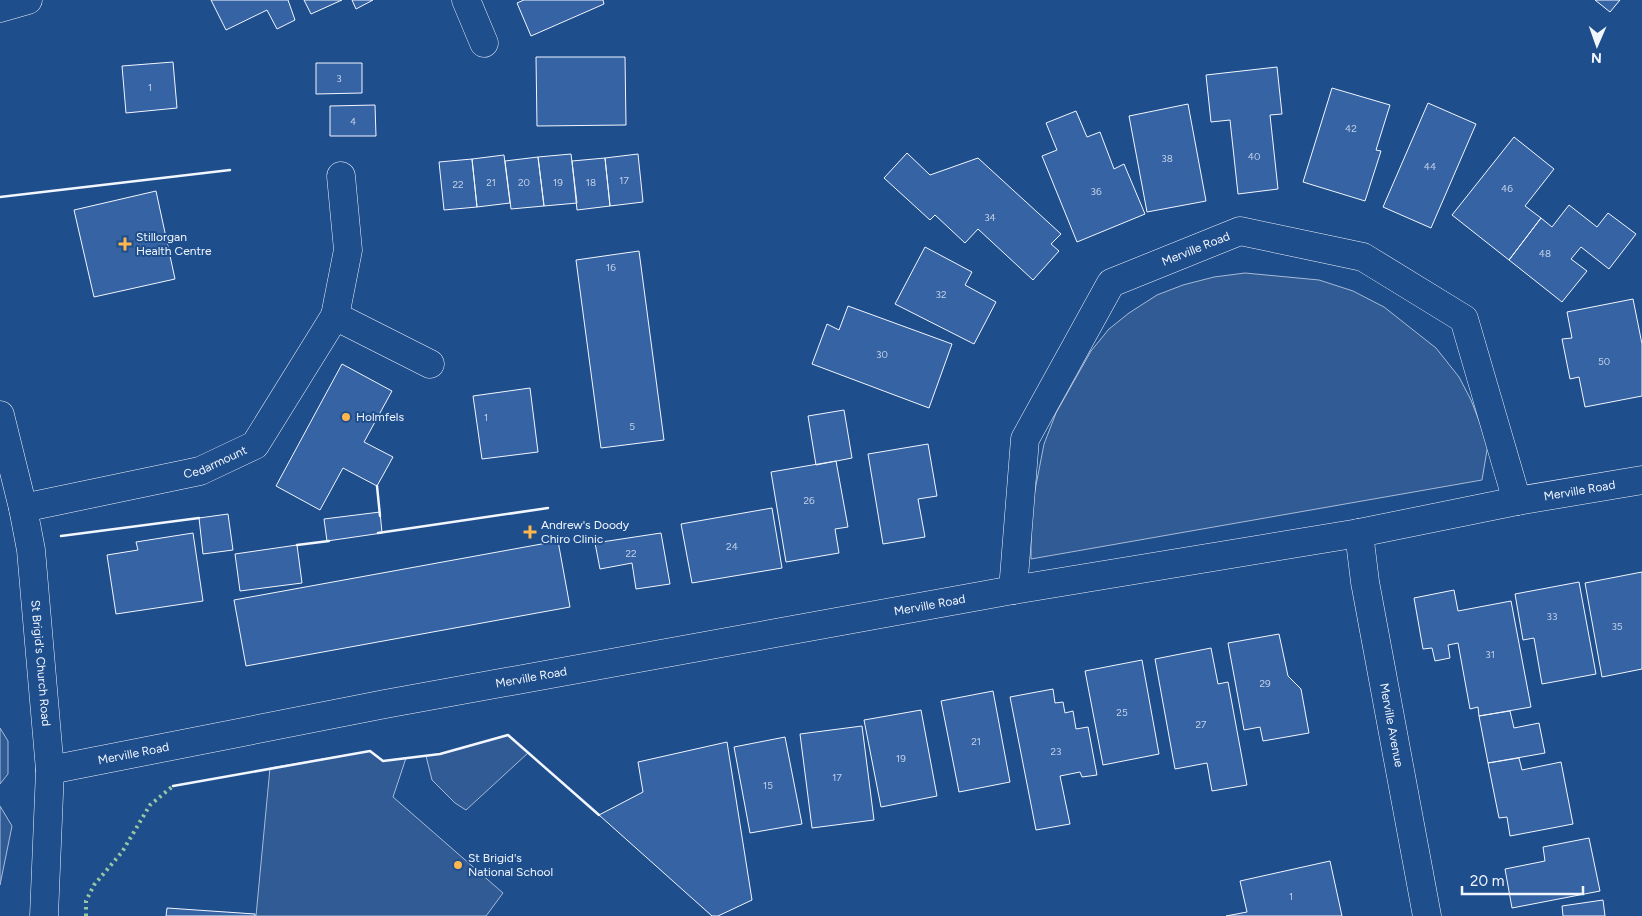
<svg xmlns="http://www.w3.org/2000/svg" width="1642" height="916" viewBox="0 0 1642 916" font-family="Figtree,sans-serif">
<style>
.built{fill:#305b95;stroke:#a8bbd7}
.building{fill:#3563a3;stroke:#f2f6ff}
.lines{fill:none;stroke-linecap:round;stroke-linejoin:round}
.street-casing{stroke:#f2f6ff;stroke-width:29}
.secondary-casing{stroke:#f2f6ff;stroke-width:29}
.street{stroke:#1f4e8c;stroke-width:28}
.secondary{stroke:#1f4e8c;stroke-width:28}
.hedge{stroke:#97c8a6;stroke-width:4;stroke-dasharray:2.5 4;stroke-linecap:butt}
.wall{stroke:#f2f6ff;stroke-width:2.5}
.poi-dot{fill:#ffb74d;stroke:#1f4e8c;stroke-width:2}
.labels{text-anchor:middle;stroke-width:4;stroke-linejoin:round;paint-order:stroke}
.number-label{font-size:10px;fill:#c3d1e8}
.poi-label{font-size:12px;fill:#f2f6ff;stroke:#1f4e8c;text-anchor:start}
.street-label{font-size:12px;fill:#f2f6ff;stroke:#1f4e8c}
</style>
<rect width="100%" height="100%" fill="#1f4e8c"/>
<!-- built -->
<path class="built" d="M1245,273L1319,280L1353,291L1384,307L1436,348L1459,377L1471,400L1488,444L1482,480L1031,559V511L1044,444L1056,413L1091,351L1109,329L1129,313L1157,295L1183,285L1214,277Z
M0,728L8,741V774L0,784Z
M508,735L528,753L466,810L455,803L432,780L426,756L440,754Z
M370,751L383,761L406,758L393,797L503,893L486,916H256L270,768Z
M0,806L12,826L0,885Z"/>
<!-- building -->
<path class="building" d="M211,0H288L295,20L277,29L267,10L226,30Z
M304,0H342L311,14Z
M352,0H373L356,9Z
M524,0H603L604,4L531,36L517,3Z
M1595,0H1620L1610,12Z
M536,57H625L626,125L537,126Z
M173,62L177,108L126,113L122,66Z
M316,63H362V93L316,94Z
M1277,67L1282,114L1270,115L1278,189L1238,194L1230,120L1211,122L1206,75Z
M1332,88L1390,105L1376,150L1381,151L1365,201L1303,182Z
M1428,103L1476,124L1431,228L1383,207Z
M1188,104L1206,201L1147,212L1129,116Z
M375,105L376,136H330V106Z
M1076,111L1087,137L1100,132L1114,169L1124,164L1145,214L1077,242L1042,156L1057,150L1046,123Z
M1514,137L1554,169L1525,206L1541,218L1509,260L1452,215Z
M907,153L930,175L978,158L1061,234L1051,244L1059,251L1033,280L978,229L965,243L935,215L930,220L884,178Z
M571,154L577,203L544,206L538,157Z
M638,154L643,202L610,206L605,158Z
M504,155L510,203L477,207L472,159Z
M538,157L544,206L511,209L505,161Z
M605,158L610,206L577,210L572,161Z
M472,159L477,207L444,210L439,162Z
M156,191L175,279L94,297L74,210Z
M1569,205L1597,227L1608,213L1636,234L1609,269L1581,247L1571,259L1587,271L1562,302L1509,260L1541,218L1552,227Z
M925,247L972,272L965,285L996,302L974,344L895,304Z
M639,251L664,440L601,448L576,260Z
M1633,299L1642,344V396L1585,407L1579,377L1570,379L1562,339L1572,338L1567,312Z
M848,306L952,344L929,408L812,364L827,324L839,330Z
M342,364L392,391L364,442L393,457L377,486L343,468L320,510L276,486Z
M530,388L538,452L482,459L473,396Z
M844,410L852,458L816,465L808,416Z
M928,444L937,496L918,499L925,537L883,544L868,454Z
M836,461L848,527L835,529L839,553L786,562L771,472Z
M772,508L782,568L692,583L681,524Z
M380,512L382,533L327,541L324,519Z
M228,514L233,550L203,554L199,518Z
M193,533L203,601L116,614L107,555L138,550L136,542Z
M661,533L670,584L636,589L632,563L600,569L595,543Z
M558,541L570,607L246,666L234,600Z
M297,545L302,583L240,591L235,554Z
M1642,572V669L1602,677L1585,583Z
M1579,582L1596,674L1542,684L1534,638L1523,640L1515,594Z
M1454,590L1458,611L1511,601L1531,707L1479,716L1478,707L1470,709L1458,643L1448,645L1450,658L1435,661L1432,648L1423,649L1414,598Z
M1279,634L1288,676L1301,689L1309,733L1263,741L1260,727L1244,730L1228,643Z
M1211,648L1218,684L1228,682L1247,785L1212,791L1207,763L1175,769L1155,659Z
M1142,660L1159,754L1103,765L1085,671Z
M1053,689L1055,703L1063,702L1065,713L1073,711L1076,729L1088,727L1097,775L1082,777L1080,772L1060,776L1070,824L1036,830L1010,697Z
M993,691L1010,782L959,792L941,701Z
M921,710L937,796L881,807L864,720Z
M1510,711L1514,728L1539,723L1545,753L1488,763L1479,716Z
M862,726L874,820L812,828L800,734Z
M785,737L802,824L750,833L734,747Z
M727,742L752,900L718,916H712L599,815L643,792L638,762Z
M1519,758L1522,770L1561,762L1573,824L1510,836L1507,817L1499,818L1488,763Z
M1589,838L1600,891L1512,908L1505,869L1545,861L1543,847Z
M1330,861L1342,916H1226L1247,912L1240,881Z
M1603,900L1605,916H1563L1562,906Z
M167,908L255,914V916H166Z"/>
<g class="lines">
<defs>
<g id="street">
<path d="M466,0L484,43"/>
<path d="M0,8L28,0"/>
<path d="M335,316L348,250L341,176"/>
<path id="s1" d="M23,508L200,471L255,445L335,316L430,364"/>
<path id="s2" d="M1359,533L1365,582L1427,916"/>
<path id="s3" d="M1013,590L1025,439L1111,283L1240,231L1363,257L1464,319L1517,501"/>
<path id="s4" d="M50,770L385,704L1013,590L1359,533L1517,501L1642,480"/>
</g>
<g id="secondary">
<path id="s5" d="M0,415L23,508L31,550L50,770L44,916"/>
</g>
</defs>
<!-- street casing -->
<use href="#street" class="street-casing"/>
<!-- secondary casing -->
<use href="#secondary" class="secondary-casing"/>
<!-- street -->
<use href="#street" class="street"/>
<!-- secondary -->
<use href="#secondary" class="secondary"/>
<!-- hedge -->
<path class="hedge" d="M86,916V901L94,885L122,852L150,805L173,786"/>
<!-- wall -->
<path class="wall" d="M0,197L230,170
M377,486L380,516
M378,533L548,508
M61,536L199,518
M297,545L329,541
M173,786L370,751L383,761L440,754L508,735L599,815"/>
</g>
<!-- markers -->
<g class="poi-dot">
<path d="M122.5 236.5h5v5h5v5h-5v5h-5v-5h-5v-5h5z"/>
<circle cx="346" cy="417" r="5"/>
<path d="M527.5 524.5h5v5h5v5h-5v5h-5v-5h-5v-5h5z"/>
<circle cx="458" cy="865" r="5"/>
</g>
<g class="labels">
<!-- number labels -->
<g class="number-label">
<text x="339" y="82">3</text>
<text x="150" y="91">1</text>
<text x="353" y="125">4</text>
<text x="1351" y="132">42</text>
<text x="1254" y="160">40</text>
<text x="1167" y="162">38</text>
<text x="1430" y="170">44</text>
<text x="624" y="184">17</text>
<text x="491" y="186">21</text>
<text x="524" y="186">20</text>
<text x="558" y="186">19</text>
<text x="591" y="186">18</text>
<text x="458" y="188">22</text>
<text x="1507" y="192">46</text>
<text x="1096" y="195">36</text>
<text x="990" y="221">34</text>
<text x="1545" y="257">48</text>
<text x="611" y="271">16</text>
<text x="941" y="298">32</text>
<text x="882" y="358">30</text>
<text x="1604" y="365">50</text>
<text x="486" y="421">1</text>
<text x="632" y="430">5</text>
<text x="809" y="504">26</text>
<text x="732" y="550">24</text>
<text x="631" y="557">22</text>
<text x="1552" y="620">33</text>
<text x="1617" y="630">35</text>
<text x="1490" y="658">31</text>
<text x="1265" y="687">29</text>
<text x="1122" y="716">25</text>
<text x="1201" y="728">27</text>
<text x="976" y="745">21</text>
<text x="1056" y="755">23</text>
<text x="901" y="762">19</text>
<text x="837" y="781">17</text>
<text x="768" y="789">15</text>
<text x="1291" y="900">1</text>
</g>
<!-- poi labels -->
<g class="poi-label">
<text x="136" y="241">Stillorgan<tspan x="136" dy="14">Health Centre</tspan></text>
<text x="356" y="421">Holmfels</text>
<text x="541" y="529">Andrew's Doody<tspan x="541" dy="14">Chiro Clinic</tspan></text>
<text x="468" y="862">St Brigid's<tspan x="468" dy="14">National School</tspan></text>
</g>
<!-- street labels -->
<g class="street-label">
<text dy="4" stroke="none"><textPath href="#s3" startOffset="421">Merville Road</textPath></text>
<text dy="4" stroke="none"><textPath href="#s1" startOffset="198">Cedarmount</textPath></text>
<text dy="4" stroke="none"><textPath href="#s4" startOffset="1555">Merville Road</textPath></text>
<text dy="4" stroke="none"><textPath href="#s4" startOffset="895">Merville Road</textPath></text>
<text dy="4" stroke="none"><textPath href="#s5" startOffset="252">St Brigid's Church Road</textPath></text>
<text dy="4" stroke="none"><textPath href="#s4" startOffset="490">Merville Road</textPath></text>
<text dy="4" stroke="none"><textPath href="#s2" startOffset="195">Merville Avenue</textPath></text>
<text dy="4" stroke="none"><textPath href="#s4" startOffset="85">Merville Road</textPath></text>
</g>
</g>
<!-- north arrow -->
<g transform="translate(1597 45) rotate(182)" stroke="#1f4e8c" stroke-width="4" paint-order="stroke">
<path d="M0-4L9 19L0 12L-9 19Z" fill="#f2f6ff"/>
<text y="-8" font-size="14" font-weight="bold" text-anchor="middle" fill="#f2f6ff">N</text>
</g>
<!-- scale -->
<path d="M1462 886v8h121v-8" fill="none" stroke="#f2f6ff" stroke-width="2.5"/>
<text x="1470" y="886" font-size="15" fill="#f2f6ff" stroke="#1f4e8c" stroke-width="4" paint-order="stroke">20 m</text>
</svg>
